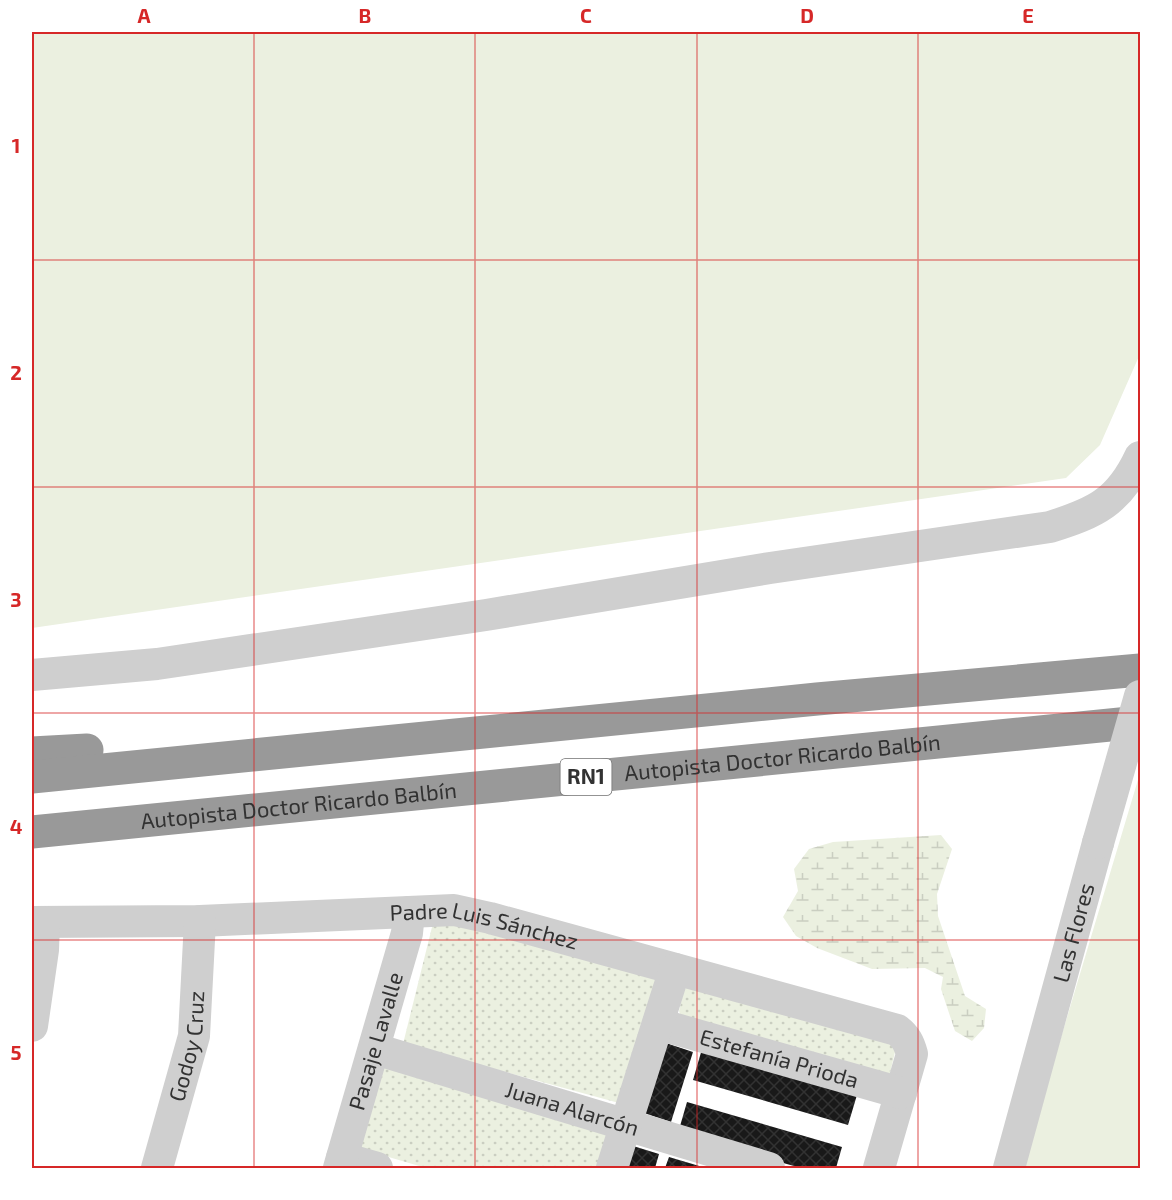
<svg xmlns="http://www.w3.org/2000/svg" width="1172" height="1200" viewBox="0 0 1172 1200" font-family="'Exo 2',sans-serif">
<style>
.grass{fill:#ebf0e0}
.wetland{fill:url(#wetland-marsh)}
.park{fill:url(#park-dots)}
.building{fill:url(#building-cross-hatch)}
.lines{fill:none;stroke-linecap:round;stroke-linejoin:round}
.minor{stroke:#cfcfcf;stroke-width:32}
.highway{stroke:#999;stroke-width:33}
.minor-bridge{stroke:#cfcfcf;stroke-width:32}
.grid{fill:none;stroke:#d62828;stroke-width:1.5;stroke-opacity:0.55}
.labels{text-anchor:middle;stroke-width:6;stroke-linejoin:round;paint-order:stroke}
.shield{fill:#fff;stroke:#707070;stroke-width:1.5}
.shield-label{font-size:21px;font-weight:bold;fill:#323232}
.street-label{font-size:22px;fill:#323232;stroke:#fff}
.neatline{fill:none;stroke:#d62828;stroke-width:2}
.grid-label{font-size:20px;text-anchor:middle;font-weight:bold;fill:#d62828}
</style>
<defs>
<pattern id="wetland-marsh" width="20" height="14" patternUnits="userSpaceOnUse" patternTransform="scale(1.5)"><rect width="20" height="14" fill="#ebf0e0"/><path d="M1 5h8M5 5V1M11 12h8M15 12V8" fill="none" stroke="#cacec1"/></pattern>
<pattern id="park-dots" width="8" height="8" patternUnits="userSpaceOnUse" patternTransform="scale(1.5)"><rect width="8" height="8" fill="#ebf0e0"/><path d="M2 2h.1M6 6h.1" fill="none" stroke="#cacec1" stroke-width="1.8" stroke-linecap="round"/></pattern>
<pattern id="building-cross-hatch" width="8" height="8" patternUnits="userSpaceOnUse" patternTransform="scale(1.5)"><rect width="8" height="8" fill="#191919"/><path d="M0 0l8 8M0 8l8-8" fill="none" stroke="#323232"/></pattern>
</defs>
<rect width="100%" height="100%" fill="#fff"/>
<!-- grass -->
<path class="grass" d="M32,32H1140V354L1100,445L1066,478L32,628Z
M1140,773V1168H1022Z"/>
<!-- wetland -->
<path class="wetland" d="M941,835L952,849L937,894L938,916L965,996L986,1009L984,1028L972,1041L955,1031L941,989L943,977L925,968L872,969L817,948L796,936L783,917L798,891L794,869L809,849L833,842Z"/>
<!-- park -->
<path class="park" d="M434,919L658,971L619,1103L403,1044Z
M693,985L891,1040L896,1048L890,1073L882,1077L681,1017L679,1011L684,989Z
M383,1064L608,1134L598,1168H426L358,1148Z"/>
<!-- building -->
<path class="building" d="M663,1042L693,1052L671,1122L641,1112Z
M702,1049L857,1095L848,1125L693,1080Z
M687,1102L842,1147L836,1168H801L678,1133Z
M630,1145L659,1154L655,1168H622Z
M669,1157L706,1168H665Z"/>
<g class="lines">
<!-- minor -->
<g class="minor">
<path d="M32,675L157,664L486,615L770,568L1050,527C1095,513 1119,502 1140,457"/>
<path id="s1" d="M32,922L200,921L454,910L490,918L897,1030C906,1037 909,1043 912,1054L879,1168"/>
<path id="s2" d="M658,1024L901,1093"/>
<path d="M32,1026L43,950L44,922"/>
<path id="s3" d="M375,1049L769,1168"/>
<path d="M342,1158L377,1168"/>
<path id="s4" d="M157,1168L194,1036L200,921"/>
<path id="s5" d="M339,1168L407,933L409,912"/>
<path d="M612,1168L675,969"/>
<path id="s6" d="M1009,1168L1098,843"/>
</g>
<!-- highway -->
<g class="highway">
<path d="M32,753L87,750"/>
<path d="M32,777L817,699L1140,670"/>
<path id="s7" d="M32,832L1140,722"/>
</g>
<!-- minor-bridge -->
<path class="minor-bridge" d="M1098,843L1140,696"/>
</g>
<!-- grid -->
<path class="grid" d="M254,32V1168M475,32V1168M697,32V1168M918,32V1168M32,260H1140M32,487H1140M32,713H1140M32,940H1140"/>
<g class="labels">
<!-- shield labels -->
<rect class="shield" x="560.5" y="759" width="51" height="36" rx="4.5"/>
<g class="shield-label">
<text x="586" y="784">RN1</text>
</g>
<!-- street labels -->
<g class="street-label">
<text dy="8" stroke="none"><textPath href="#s7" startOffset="754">Autopista Doctor Ricardo Balbín</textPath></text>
<text dy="8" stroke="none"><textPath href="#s7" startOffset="268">Autopista Doctor Ricardo Balbín</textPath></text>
<text dy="8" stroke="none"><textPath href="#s1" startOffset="454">Padre Luis Sánchez</textPath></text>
<text dy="8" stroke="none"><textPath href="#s6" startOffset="244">Las Flores</textPath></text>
<text dy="8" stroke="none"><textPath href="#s5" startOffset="132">Pasaje Lavalle</textPath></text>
<text dy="8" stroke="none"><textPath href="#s4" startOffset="126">Godoy Cruz</textPath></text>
<text dy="8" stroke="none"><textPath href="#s2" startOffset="126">Estefanía Prioda</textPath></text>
<text dy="8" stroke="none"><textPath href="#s3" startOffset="206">Juana Alarcón</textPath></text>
</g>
</g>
<!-- border -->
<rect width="1172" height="1200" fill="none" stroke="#ffffff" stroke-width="66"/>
<rect x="33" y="33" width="1106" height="1134" class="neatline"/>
<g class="grid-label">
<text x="144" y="23">A</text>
<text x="365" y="23">B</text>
<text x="586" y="23">C</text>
<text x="807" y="23">D</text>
<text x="1028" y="23">E</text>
<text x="16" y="153">1</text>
<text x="16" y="380">2</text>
<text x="16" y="607">3</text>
<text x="16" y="834">4</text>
<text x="16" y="1060">5</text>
</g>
</svg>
